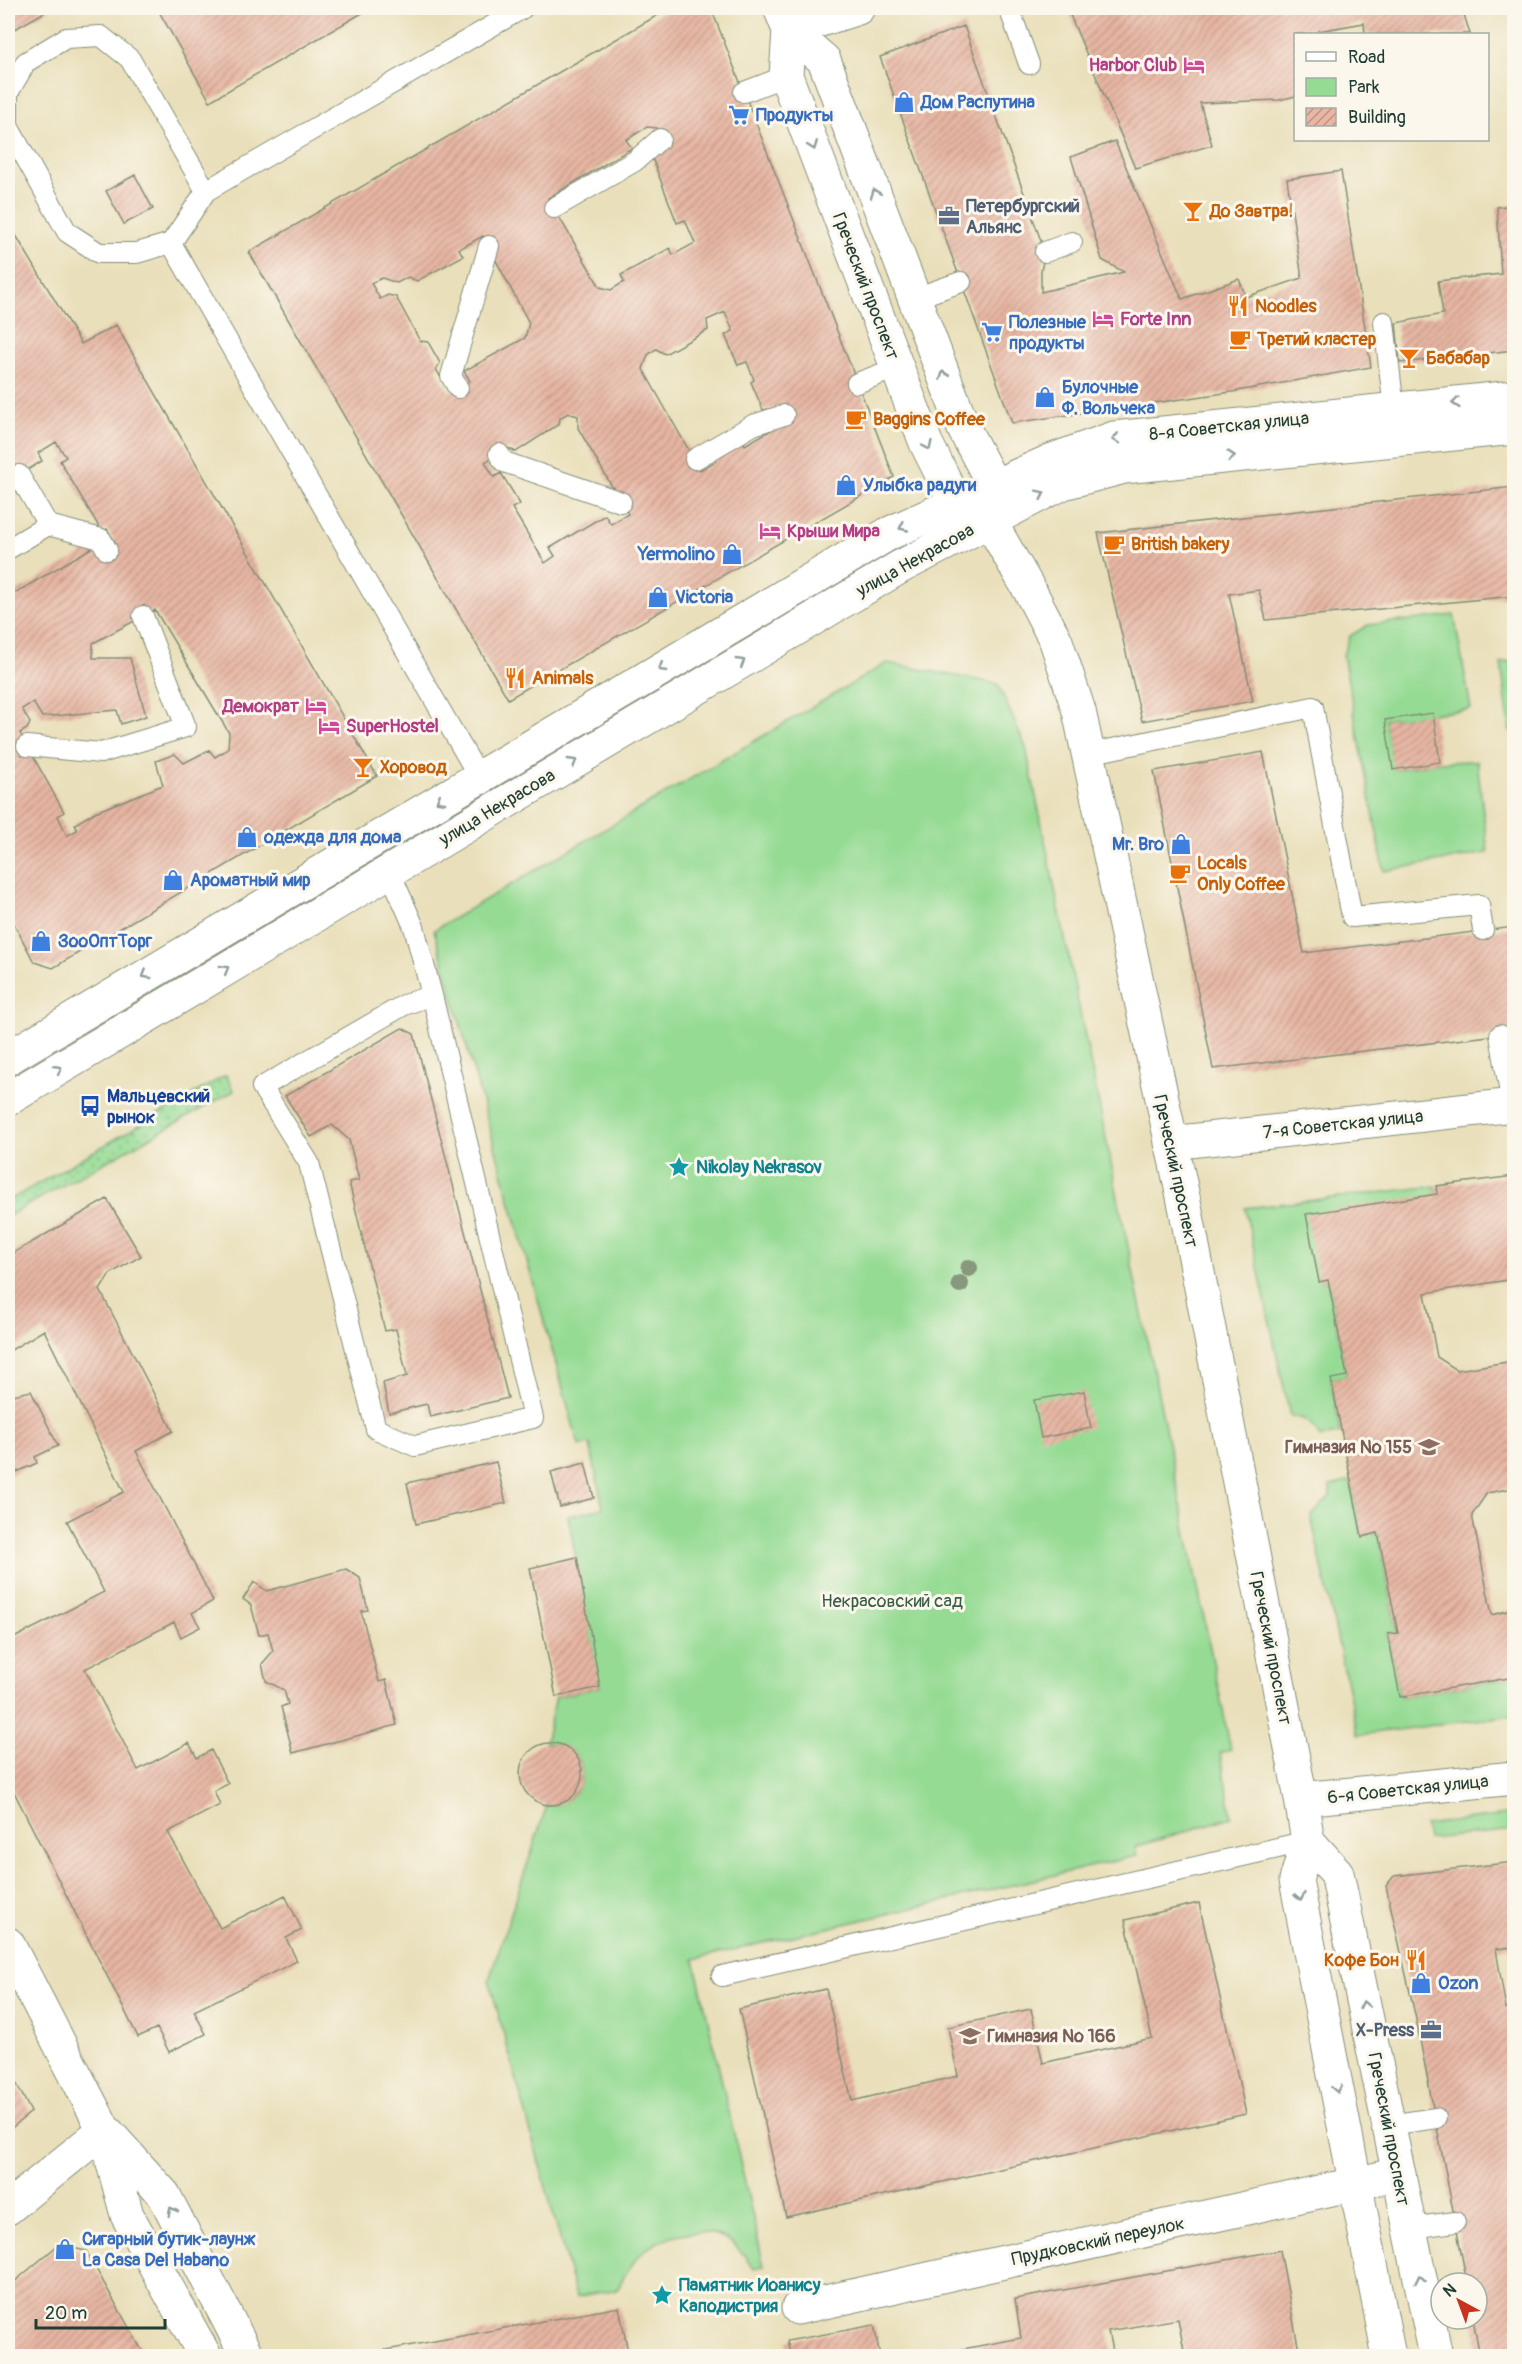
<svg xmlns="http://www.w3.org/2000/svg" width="1522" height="2364" viewBox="0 0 1522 2364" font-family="Pangolin,sans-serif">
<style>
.grass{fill:url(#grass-dots);stroke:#5a8c64;stroke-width:1.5}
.park{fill:#96db94;stroke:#5a8c64;stroke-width:1.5}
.building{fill:url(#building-hatch);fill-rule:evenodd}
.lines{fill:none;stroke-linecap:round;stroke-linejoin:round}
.service-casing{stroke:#848e77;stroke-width:22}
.minor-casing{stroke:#848e77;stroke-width:35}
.tertiary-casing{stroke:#848e77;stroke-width:35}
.service{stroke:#fff;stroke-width:20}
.minor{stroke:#fff;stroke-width:33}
.tertiary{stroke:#fff;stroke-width:33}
.tree{fill:#87987b}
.oneway{stroke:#8f9e9a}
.labels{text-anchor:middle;stroke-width:6;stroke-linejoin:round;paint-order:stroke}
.hotel-label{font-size:18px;font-weight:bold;fill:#b23c85;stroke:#fbf7ec;text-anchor:start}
.shop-label{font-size:18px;font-weight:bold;fill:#366cbe;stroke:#fbf7ec;text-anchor:start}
.service-label{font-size:18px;font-weight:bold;fill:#4e5e75;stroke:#fbf7ec;text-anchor:start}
.food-label{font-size:18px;font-weight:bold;fill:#c56008;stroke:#fbf7ec;text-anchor:start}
.street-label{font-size:18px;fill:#1f3d34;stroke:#fbf7ec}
.transit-label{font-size:18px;font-weight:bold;fill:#164399;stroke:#fbf7ec;text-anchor:start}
.culture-label{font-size:18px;font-weight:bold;fill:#0d838f;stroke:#fbf7ec;text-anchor:start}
.education-label{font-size:18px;font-weight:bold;fill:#785e54;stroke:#fbf7ec;text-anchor:end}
.park-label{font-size:18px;fill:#375d47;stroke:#fbf7ec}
</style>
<defs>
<pattern id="grass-dots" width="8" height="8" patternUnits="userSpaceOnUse" patternTransform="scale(1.5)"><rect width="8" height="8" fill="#96db94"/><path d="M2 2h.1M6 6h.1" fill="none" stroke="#7ab37a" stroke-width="1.8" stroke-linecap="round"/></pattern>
<pattern id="building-hatch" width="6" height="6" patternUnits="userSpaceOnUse" patternTransform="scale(1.5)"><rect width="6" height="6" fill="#e8b6a3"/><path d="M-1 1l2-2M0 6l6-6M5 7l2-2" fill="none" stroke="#bb9586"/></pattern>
</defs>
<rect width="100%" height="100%" fill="#fbf7ec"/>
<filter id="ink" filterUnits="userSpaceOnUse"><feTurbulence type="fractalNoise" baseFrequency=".0167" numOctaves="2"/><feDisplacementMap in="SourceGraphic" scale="12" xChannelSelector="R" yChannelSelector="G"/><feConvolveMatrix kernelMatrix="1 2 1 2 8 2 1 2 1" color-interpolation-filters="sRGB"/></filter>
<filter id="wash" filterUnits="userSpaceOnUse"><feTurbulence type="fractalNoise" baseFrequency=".008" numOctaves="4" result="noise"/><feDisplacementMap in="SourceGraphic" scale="24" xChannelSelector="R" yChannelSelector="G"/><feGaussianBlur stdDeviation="1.35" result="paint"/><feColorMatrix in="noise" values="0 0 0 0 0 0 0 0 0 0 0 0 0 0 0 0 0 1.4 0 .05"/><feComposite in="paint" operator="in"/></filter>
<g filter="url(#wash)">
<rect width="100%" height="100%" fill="#e9dfba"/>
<!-- grass -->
<path class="grass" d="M226,1075L234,1091L8,1216V1201Z"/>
<!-- park -->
<path class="park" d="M1454,615L1471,709L1385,720L1394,770L1440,762L1477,761L1488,853L1384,871L1343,655L1350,636L1368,625Z
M1514,661V730L1510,731L1501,663Z
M887,663L998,684L1026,748L1231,1750L1220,1753L1232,1817L1135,1847L1137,1856L694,1959L764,2266L754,2268C746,2258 737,2244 724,2238C698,2226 662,2234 641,2254C631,2263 624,2277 617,2289L576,2297L489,1980L547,1805C594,1804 593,1741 545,1743L556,1697L600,1687L568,1516L603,1508L590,1444L579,1446L434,930Z
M1436,1186L1437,1194L1319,1282L1328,1280L1347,1376L1331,1379L1341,1433L1320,1438C1313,1423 1305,1417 1290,1416L1245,1208Z
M1351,1481L1362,1536L1378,1533L1398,1633L1388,1634L1400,1697L1514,1677V1715L1358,1735L1311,1516L1330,1497V1486Z
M1514,1814V1830L1428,1839L1425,1825Z"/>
<g id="blocks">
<!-- building -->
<path class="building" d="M8,8H52L8,33Z
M157,8H371L210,101Z
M670,8H711L894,477L508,699L249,252ZM647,127L657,128L663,149L651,155L677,223L685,220L695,243L673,255L670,248L621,275L624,282L611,290L600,287L548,198L632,148L626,140ZM483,236L529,323L525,338L464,371L470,381L449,392L436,369L440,363L428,342L420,341L396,297L388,295L380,299L371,283L382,278L397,283L408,277L417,281L463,256L459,249ZM725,312L733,331L725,335L738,365L747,362L754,380L751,382L763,410L780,407L787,421L745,445L742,440L713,456L716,461L700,470L643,369L648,355L656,349L665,354L708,330L707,320ZM568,413L578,416V428L628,514L611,524L605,515L550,548L555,556L545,563L512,508L520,504L501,473L494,477L485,462L508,448L516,452L559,424L560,418Z
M1067,8H1462L1470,34H1365L1364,23L1319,31V34H1296V96L1279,100L1200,103L1212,145L1135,168Z
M964,26L1045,252L1041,271V292L1124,272L1102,260L1071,157L1115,141L1182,299L1239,279L1246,297L1302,278L1287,179L1341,171L1371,367L1232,392L1012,423L880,57Z
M135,175L153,209L124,224L106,191Z
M1514,205V350L1400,363L1396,323L1443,314L1438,281L1501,274L1497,207Z
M8,222L81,344L116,325L377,776L53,968L34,962L8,912V597L95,546L107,550L116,544L107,529L102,532L60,461L66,457L56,442L38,453L42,461L8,482ZM155,610L229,733L228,749L215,757L209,750L184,763L175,754L156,761L163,785L95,812L75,824L77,830L67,836L58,816L64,812L20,733L27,729L30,723L22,709L33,702L42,717L117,710L121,724L146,716L130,658H93V643Z
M1514,487V596L1266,620L1259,590L1229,594L1253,701L1142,721L1098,533Z
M1433,713L1440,762L1393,770L1385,720Z
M1263,752L1304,953L1514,927V1033L1213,1069L1154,771Z
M402,1028L414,1034L508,1398L430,1417L427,1404L389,1413L383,1383L407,1376L396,1329L385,1331L349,1182L359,1180L349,1140L332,1125L311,1137L285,1096Z
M1514,1176V1279L1425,1293L1437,1357L1457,1370L1514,1361V1488L1487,1493L1472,1515L1492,1615L1514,1609V1677L1400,1697L1388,1634L1398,1633L1378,1533L1362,1537L1331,1379L1347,1376L1328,1280L1319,1282L1306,1214L1437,1194L1436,1186Z
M107,1199L141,1256L110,1274L100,1290L173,1431L136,1451L213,1601L192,1613L200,1627L181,1637L174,1622L85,1669L138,1770L189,1743L197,1758L211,1750L228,1784L214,1791L220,1805L168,1832L220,1928L285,1895L302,1930L286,1938L297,1961L194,2011L206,2034L169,2052L157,2028L138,2037L8,1780V1641L104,1592L67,1521L124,1492L44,1330L8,1352V1256Z
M31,1391L58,1446L35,1457L37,1463L8,1476V1396Z
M1084,1391L1091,1428L1041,1438L1034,1400Z
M496,1462L506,1503L416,1524L407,1483Z
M585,1463L594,1498L560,1507L551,1472Z
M577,1557L600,1687L556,1697L530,1568Z
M346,1569L360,1578L368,1610L361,1611L379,1682L386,1680L397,1725L293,1753L281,1707L288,1704L284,1690L266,1681L262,1664L273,1651L268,1633L259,1635L251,1605L243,1599L254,1582L267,1591Z
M520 1774a31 31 0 1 1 62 0a31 31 0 1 1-62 0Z
M1514,1862V1947L1496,1949L1506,2009L1514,2008V2356H1480L1473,2319H1477V2283H1467L1416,2019L1386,1886L1394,1876Z
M1199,1903L1246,2114L786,2217L739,2009L826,1989L852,2101L958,2076L948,2027L1031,2009L1043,2063L1152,2038L1125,1920Z
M8,2067L31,2112L8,2131Z
M58,2245L86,2251L145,2356H70L68,2353L61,2356H8V2287Z
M1280,2250L1300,2356H1185L1178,2319L1108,2331L1113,2356H926L1021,2338L1015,2299Z
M619,2307L629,2356H359V2355Z
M874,2325L880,2356H791L787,2341Z"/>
</g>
</g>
<g filter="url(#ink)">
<use href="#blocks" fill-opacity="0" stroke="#848e77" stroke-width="1.5"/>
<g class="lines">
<defs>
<path id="service" d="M1009,8L1029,64
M744,92L786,76
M554,208L635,161L660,139
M171,243L137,253H99L67,232L8,126V93L26,62L66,38L101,36L130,59L206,191
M1045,252L1072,242
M915,298L961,282
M1384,322L1394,410
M857,383L897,368
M458,388L451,376L489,246
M499,454L504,462L621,502
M695,459L753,425L784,415
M19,475L48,525L101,539L107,550
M8,549L48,525
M27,746L101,753L186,727L143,616
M1088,754L1313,707L1352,917L1479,905L1483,930
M483,784L171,243L206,191L523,8
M389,870L414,927L432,995L533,1418L415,1446L376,1429L309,1163L262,1087L404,1005L432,995
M1500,1035L1512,1105
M722,1976L1308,1841
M1389,2125L1436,2118
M1410,2228L1455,2222"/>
<path id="minor" d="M1171,1143L1514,1105
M1301,1799L1514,1778
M8,2208L104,2130
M798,2308L1399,2174"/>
<path id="tertiary" d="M780,8L789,30L786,76L926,443L956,503L989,520L1030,591L1056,641L1079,711L1185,1206L1301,1799L1308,1841L1296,1880L1389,2356
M789,30L824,60L964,429L994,486L991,507
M789,30L858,8
M8,1058L888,534L1050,461L1114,438L1514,397
M8,1099L900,567L1063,483L1124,467L1514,428
M1308,1841L1337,1873L1436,2356
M8,1944L104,2130L127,2215L205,2356
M108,2133L164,2195L247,2356"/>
</defs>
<!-- service casing -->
<use href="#service" class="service-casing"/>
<!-- minor casing -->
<use href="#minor" class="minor-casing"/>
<!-- tertiary casing -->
<use href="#tertiary" class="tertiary-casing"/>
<!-- service -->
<use href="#service" class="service"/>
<!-- minor -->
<use href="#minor" class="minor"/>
<!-- tertiary -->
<use href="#tertiary" class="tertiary"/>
</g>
<!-- trees -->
<g class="tree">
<circle cx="969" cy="1268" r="9"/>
<circle cx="960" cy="1284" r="9"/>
</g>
<!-- one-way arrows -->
<defs><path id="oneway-chevron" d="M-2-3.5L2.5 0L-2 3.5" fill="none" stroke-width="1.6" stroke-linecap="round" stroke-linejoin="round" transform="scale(1.5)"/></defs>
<g class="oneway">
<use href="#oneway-chevron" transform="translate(813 146) rotate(69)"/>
<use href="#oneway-chevron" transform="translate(875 193) rotate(-111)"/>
<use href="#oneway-chevron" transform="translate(944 375) rotate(-111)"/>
<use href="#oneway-chevron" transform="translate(1456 403) rotate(174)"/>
<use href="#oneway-chevron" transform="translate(1116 439) rotate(168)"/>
<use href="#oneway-chevron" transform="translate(928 446) rotate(65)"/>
<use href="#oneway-chevron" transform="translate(1231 456) rotate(-6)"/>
<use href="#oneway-chevron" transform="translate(1041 494) rotate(-26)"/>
<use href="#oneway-chevron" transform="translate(903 527) rotate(155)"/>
<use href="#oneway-chevron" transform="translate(741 662) rotate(-31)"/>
<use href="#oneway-chevron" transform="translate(662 668) rotate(149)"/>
<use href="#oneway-chevron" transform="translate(573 762) rotate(-31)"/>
<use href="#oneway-chevron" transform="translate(440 800) rotate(149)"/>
<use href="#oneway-chevron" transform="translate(225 969) rotate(-31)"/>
<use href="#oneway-chevron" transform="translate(146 975) rotate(149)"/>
<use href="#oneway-chevron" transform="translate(58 1069) rotate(-30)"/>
<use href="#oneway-chevron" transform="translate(1300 1897) rotate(79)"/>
<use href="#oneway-chevron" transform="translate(1364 2005) rotate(-102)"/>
<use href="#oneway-chevron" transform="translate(1337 2089) rotate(79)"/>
<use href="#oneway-chevron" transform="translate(172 2211) rotate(-117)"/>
<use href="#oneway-chevron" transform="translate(1420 2279) rotate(-102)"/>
</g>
</g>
<!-- icons -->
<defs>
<symbol id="hotel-bare" viewBox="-9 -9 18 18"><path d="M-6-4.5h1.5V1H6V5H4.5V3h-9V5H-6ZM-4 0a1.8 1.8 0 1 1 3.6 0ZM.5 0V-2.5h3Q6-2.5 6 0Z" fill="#d1479c" stroke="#fbf7ec" stroke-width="2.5" paint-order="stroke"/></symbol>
<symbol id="shop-bare" viewBox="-9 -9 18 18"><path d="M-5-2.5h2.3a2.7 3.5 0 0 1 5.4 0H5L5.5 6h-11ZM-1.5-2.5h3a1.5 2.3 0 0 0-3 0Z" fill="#3f7fe0" stroke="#fbf7ec" stroke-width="2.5" paint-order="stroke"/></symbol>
<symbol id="supermarket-bare" viewBox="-9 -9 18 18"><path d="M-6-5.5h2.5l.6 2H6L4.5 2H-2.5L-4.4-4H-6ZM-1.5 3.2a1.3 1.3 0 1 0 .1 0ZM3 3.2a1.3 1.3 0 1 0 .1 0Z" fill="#3f7fe0" stroke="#fbf7ec" stroke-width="2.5" paint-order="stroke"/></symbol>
<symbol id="bar-bare" viewBox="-9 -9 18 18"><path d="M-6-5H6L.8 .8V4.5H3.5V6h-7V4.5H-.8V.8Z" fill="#e8710a" stroke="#fbf7ec" stroke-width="2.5" paint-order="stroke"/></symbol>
<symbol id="office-bare" viewBox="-9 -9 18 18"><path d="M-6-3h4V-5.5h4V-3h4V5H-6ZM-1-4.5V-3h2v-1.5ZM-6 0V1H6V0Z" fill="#5c6f8a" stroke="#fbf7ec" stroke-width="2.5" paint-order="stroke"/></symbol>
<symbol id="restaurant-bare" viewBox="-9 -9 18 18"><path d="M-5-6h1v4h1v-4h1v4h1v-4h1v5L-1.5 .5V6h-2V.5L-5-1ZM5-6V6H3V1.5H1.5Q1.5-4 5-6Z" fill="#e8710a" stroke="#fbf7ec" stroke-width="2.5" paint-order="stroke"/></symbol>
<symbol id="cafe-bare" viewBox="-9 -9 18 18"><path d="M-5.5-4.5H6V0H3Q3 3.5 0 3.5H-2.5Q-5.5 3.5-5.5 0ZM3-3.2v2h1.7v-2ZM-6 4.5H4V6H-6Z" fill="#e8710a" stroke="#fbf7ec" stroke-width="2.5" paint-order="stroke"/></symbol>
<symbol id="bus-bare" viewBox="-9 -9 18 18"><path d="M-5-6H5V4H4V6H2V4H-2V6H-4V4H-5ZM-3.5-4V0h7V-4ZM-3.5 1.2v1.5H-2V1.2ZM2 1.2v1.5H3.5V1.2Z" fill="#1a4fb4" stroke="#fbf7ec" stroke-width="2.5" paint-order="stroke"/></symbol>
<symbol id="sight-bare" viewBox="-9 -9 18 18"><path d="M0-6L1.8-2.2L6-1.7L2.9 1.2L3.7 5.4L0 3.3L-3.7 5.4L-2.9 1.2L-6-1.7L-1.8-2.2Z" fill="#0f9aa8" stroke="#fbf7ec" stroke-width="2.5" paint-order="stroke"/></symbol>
<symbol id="school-bare" viewBox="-9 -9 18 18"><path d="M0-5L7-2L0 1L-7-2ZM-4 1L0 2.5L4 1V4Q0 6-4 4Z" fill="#8d6e63" stroke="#fbf7ec" stroke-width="2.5" paint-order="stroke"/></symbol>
</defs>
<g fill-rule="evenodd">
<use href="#hotel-bare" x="1179" y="50" width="30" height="30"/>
<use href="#shop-bare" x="889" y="87" width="30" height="30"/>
<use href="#supermarket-bare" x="724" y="100" width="30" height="30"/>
<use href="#bar-bare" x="1178" y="196" width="30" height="30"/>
<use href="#office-bare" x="934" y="201" width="30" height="30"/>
<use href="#restaurant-bare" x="1223" y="291" width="30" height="30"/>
<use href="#hotel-bare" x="1088" y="304" width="30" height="30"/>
<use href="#supermarket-bare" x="977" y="317" width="30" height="30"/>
<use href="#cafe-bare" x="1225" y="324" width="30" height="30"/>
<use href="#bar-bare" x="1394" y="343" width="30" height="30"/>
<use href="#shop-bare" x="1030" y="382" width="30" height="30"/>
<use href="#cafe-bare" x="841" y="404" width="30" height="30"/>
<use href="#shop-bare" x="831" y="470" width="30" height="30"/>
<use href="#hotel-bare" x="755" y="516" width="30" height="30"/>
<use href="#cafe-bare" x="1099" y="529" width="30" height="30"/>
<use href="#shop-bare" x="717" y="539" width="30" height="30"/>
<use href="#shop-bare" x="643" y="582" width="30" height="30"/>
<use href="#restaurant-bare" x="500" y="663" width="30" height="30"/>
<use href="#hotel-bare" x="301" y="691" width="30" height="30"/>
<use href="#hotel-bare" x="314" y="711" width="30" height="30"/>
<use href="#bar-bare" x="348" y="752" width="30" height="30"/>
<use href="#shop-bare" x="232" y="822" width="30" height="30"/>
<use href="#shop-bare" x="1166" y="829" width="30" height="30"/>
<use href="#cafe-bare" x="1165" y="858" width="30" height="30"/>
<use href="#shop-bare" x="158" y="865" width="30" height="30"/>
<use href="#shop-bare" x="26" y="926" width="30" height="30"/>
<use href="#bus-bare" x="75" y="1091" width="30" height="30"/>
<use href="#sight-bare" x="664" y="1152" width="30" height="30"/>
<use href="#school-bare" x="1414" y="1432" width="30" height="30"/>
<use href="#restaurant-bare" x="1401" y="1945" width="30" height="30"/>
<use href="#shop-bare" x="1406" y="1968" width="30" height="30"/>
<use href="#office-bare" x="1416" y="2015" width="30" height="30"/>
<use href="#school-bare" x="955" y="2021" width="30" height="30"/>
<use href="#shop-bare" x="50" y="2234" width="30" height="30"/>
<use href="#sight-bare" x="647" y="2280" width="30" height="30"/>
</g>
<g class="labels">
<!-- hotel labels -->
<g class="hotel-label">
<text x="1177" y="71" text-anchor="end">Harbor Club</text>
<text x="1120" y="325">Forte Inn</text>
<text x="787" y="537">Крыши Мира</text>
<text x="299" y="712" text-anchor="end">Демократ</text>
<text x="346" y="732">SuperHostel</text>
</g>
<!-- shop labels -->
<g class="shop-label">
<text x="921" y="108">Дом Распутина</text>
<text x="756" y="121">Продукты</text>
<text x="1009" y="328">Полезные<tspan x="1009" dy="21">продукты</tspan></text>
<text x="1062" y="393">Булочные<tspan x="1062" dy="21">Ф. Вольчека</tspan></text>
<text x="863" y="491">Улыбка радуги</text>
<text x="715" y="560" text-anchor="end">Yermolino</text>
<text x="675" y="603">Victoria</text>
<text x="264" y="843">одежда для дома</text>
<text x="1164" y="850" text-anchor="end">Mr. Bro</text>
<text x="190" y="886">Ароматный мир</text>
<text x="58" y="947">ЗооОптТорг</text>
<text x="1438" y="1989">Ozon</text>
<text x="82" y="2245">Сигарный бутик-лаунж<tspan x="82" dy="21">La Casa Del Habano</tspan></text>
</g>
<!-- service labels -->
<g class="service-label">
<text x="966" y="212">Петербургский<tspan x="966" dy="21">Альянс</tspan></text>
<text x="1414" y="2036" text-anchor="end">X-Press</text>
</g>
<!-- food labels -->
<g class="food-label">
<text x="1210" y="217">До Завтра!</text>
<text x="1255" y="312">Noodles</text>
<text x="1257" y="345">Третий кластер</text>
<text x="1426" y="364">Бабабар</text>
<text x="873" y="425">Baggins Coffee</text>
<text x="1131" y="550">British bakery</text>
<text x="532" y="684">Animals</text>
<text x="380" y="773">Хоровод</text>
<text x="1197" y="869">Locals<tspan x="1197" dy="21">Only Coffee</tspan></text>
<text x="1399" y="1966" text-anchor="end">Кофе Бон</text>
</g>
<!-- street labels -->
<g class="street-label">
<text transform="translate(866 286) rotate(69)" y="6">Греческий проспект</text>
<text transform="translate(1229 426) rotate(-6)" y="6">8-я Советская улица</text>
<text transform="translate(915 560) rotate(-29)" y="6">улица Некрасова</text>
<text transform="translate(497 807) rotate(-31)" y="6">улица Некрасова</text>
<text transform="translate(1343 1124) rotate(-6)" y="6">7-я Советская улица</text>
<text transform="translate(1176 1171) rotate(78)" y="6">Греческий проспект</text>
<text transform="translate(1271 1648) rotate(79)" y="6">Греческий проспект</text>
<text transform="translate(1408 1789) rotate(-6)" y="6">6-я Советская улица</text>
<text transform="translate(1389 2129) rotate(79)" y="6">Греческий проспект</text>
<text transform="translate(1098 2241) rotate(-12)" y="6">Прудковский переулок</text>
</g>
<!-- transit labels -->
<g class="transit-label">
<text x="107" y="1102">Мальцевский<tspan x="107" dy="21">рынок</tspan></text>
</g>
<!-- culture labels -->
<g class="culture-label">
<text x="696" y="1173">Nikolay Nekrasov</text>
<text x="679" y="2291">Памятник Иоанису<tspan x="679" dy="21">Каподистрия</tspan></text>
</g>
<!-- education labels -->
<g class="education-label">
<text x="1412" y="1453">Гимназия № 155</text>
<text x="987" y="2042" text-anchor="start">Гимназия № 166</text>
</g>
<!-- park labels -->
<g class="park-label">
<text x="892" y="1607">Некрасовский сад</text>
</g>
</g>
<!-- margin -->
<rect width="1522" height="2364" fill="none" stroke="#fbf7ec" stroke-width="30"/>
<!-- legend -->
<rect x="1294" y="33" width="195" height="108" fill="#fbf7ec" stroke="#a3ada2" stroke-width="1.5"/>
<rect x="1306" y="52" width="30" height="9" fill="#ffffff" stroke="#a3ada2" stroke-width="1.5"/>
<text x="1348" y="63" font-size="18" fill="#1f3d34">Road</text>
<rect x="1306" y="78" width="30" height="18" fill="#96db94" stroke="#a3ada2" stroke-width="1.5"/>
<text x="1348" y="93" font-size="18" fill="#1f3d34">Park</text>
<rect x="1306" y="108" width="30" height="18" fill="url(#building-hatch)" stroke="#a3ada2" stroke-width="1.5"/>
<text x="1348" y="123" font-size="18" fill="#1f3d34">Building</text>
<!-- north arrow -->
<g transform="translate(1459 2301) rotate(319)"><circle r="28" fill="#fbf7ec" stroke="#a3ada2" stroke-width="1.5"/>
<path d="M0-4.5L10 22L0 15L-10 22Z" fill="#c8321e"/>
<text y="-9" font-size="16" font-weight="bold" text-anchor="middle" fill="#1f3d34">N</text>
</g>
<!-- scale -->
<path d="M36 2319v9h129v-9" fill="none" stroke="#1f3d34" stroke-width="3"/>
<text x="45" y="2319" font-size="18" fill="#1f3d34" stroke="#fbf7ec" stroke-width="4.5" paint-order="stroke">20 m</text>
</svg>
